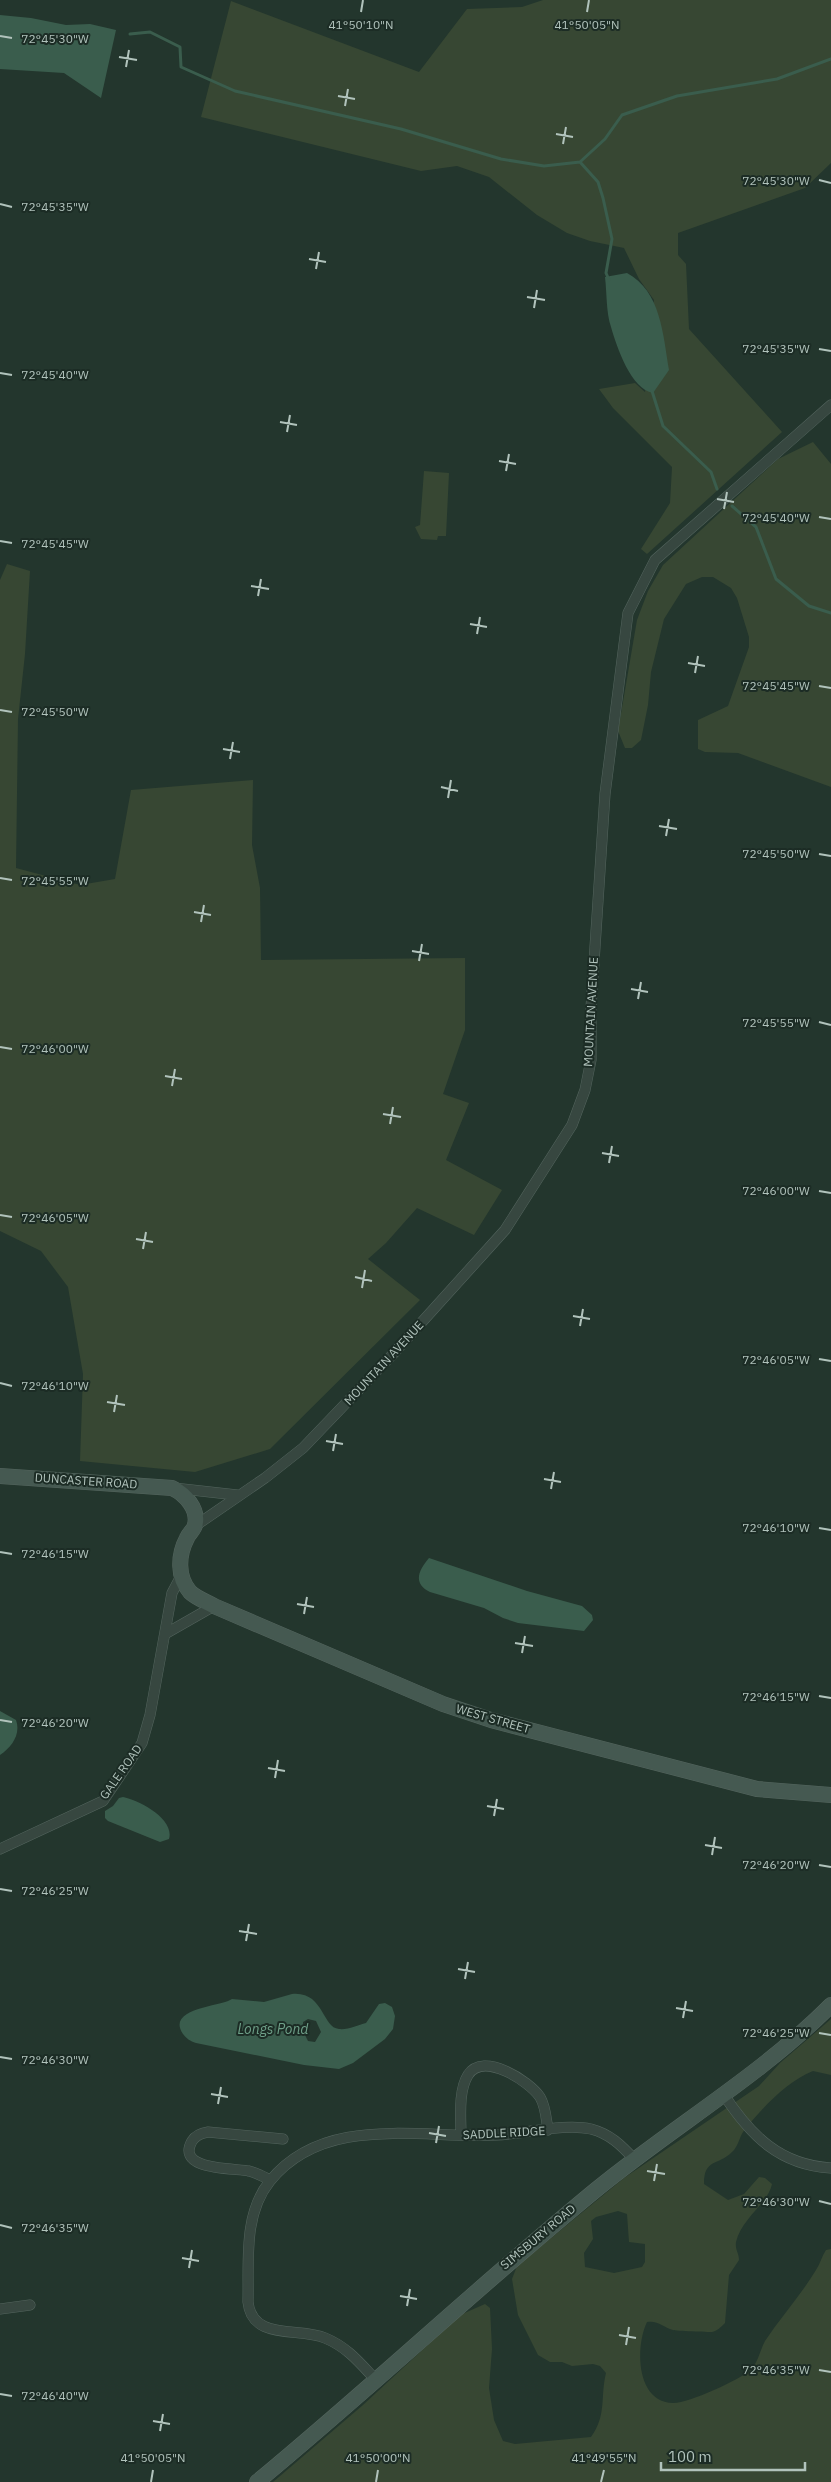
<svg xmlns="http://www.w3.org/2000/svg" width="831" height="2482" viewBox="0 0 831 2482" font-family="'IBM Plex Sans',sans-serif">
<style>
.green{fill:#374733;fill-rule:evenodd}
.water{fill:#3a5d4d;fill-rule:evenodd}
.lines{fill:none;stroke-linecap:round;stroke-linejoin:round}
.stream{stroke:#3a5d4d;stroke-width:3}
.street-casing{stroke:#54655e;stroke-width:11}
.secondary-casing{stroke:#54655e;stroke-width:16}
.street{stroke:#374740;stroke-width:10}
.secondary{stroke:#455951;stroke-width:15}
.ticks{fill:none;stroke:#b1c3bc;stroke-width:2}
.labels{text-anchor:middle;stroke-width:4;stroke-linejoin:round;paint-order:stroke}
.street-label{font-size:12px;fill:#b1c3bc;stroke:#1c2c25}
.water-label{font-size:14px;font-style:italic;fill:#6e9f88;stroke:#1c2c25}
.ticks-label{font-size:12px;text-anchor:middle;fill:#b1c3bc;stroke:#1c2c25;stroke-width:4;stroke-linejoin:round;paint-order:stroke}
</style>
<rect width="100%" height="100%" fill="#23362d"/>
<!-- green -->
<path class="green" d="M543,0H831V163L805,188L678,233V255L686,264L689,329L782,432L647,554L641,549L670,503L672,467L613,408L599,389L635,383L645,392L654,300L639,279L624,248L590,241L567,233L537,215L489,177L457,166L421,171L201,117L231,1L419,72L467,9L522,7Z
M813,442L831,464V787L738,753L705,752L698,749V720L728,706L749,647V637L737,598L731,588L713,577H702L686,584L664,619L651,672L648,705L641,740L632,748H625L618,731L637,620L648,591L663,565L778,459Z
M424,471L449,473L446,536H438L437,540L421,539L415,527L420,525Z
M7,564L30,571L25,654L18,719L16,868L80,885L115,879L131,790L253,780L252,845L260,888L261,960L465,958V1030L443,1094L469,1103L446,1160L502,1190L474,1235L417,1208L386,1243L368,1259L420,1300L270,1449L195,1472L80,1461L83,1374L68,1287L41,1251L0,1231V580Z
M831,2019V2075L813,2071C787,2081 761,2109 743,2132C739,2138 738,2147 732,2152C718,2166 704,2158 704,2184L728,2200L744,2194L759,2177L765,2178L772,2184C769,2202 741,2219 736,2242C735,2250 739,2253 739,2260L729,2275L725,2323C721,2327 717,2331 712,2332C709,2332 675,2331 673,2330C663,2327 658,2320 647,2322C635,2347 636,2402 673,2403C687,2404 739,2380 749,2371C758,2364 760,2350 765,2341C781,2317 801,2295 816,2270C820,2264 822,2256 826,2250L831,2249V2482H273L363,2405L460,2315L485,2304L490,2308L492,2349L489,2388L494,2420L503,2441L515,2444L591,2437C607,2415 600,2397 606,2373L600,2366L593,2364L572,2366L562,2362H550L538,2355L518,2315L512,2279L517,2266L624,2178L759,2086L780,2063ZM618,2211L627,2214L629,2242L645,2244V2262L642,2267L614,2273L585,2267L584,2253L593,2239L591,2221L596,2217Z"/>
<!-- water -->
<path class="water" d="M0,15L31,18L66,25L90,24L116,30L101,98L64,73L0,69Z
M627,273C661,291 663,335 669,370L653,393C631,389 617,348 611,327C606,312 607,294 605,277Z
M429,1558L527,1591L582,1606L592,1615L593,1620L584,1631L518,1623L503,1618L484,1608L430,1592C412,1583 419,1570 429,1558Z
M0,1711L16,1720C21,1734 12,1747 0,1755Z
M123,1797C139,1800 175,1819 169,1839L160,1842L108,1821L105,1818V1811L113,1806L119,1798Z
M292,1994C324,1991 322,2028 339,2029C348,2030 358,2025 366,2023L379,2004L385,2003L392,2007L395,2016L393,2029L385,2039L353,2063L339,2069L304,2065L196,2043C190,2041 187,2039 183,2034C165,2008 223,2006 232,1999L264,2002ZM308,2019L316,2021L321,2032L315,2042L308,2041L303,2031V2022Z"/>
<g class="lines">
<!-- stream -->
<path class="stream" d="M130,34L150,32L180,47L181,67L235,91L401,129L501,159L544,166L580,162L605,139L622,115L677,96L777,79L831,59
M580,162L598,182L603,198L612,239L606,273L609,280
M652,391L663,426L711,472L717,489
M732,506L756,527L776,579L809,606L831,613"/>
<defs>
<path id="street" d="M174,1488L237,1495
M195,1526L265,1478L303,1448L393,1354L505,1230L572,1125L585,1090L591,1060V1008L605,794L628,613L655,560L831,405
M165,1634L214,1606
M0,1849L103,1801L142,1743L150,1715L172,1593L181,1576
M724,2095C751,2136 780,2165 831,2168
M461,2135C461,2118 458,2091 468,2075C483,2051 529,2081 540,2097C546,2107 546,2119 548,2130
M270,2180C264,2177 257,2173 249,2171C235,2168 175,2171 192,2141C196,2135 201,2133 208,2132L283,2139
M0,2309L30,2305
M375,2379C359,2362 347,2347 325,2338C299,2327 252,2341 248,2302C249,2262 243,2214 270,2181C325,2113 422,2139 496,2135C525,2134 564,2123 591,2129C610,2134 621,2145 634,2159"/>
<path id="secondary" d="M0,1476L172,1488C185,1494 199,1509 195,1525C194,1530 189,1533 187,1538C178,1555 177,1577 190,1592C196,1598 207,1602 214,1606L443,1704L491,1720L757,1789L831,1795
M257,2482C372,2387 481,2284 597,2189C674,2126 760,2076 831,2005"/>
</defs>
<!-- street casing -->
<use href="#street" class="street-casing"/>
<!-- secondary casing -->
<use href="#secondary" class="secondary-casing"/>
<!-- street -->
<use href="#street" class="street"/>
<!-- secondary -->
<use href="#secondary" class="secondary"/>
</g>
<!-- ticks -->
<path class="ticks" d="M361,12L363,0M587,12L589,0M0,36L12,38M119,57L137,60M126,67L129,50M338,96L355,99M345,106L348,89M556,134L573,137M563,144L566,127M819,180L831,183M0,204L12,207M309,259L326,262M316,269L319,252M527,297L545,300M534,308L537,290M819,349L831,351M0,373L12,375M280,422L297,425M287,432L290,415M499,461L516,464M506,471L509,454M717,499L734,502M724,509L727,492M819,517L831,519M0,541L12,543M251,586L269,589M258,596L261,579M470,624L487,627M477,634L480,617M688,663L705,666M695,673L698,656M819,686L831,688M0,710L12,712M223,749L240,752M230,759L233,742M441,787L458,791M448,798L451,780M659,826L677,829M666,836L669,819M819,854L831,856M0,878L12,880M194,912L211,915M201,922L204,905M412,951L429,954M419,961L422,944M631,989L648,992M638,999L641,982M819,1022L831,1025M0,1047L12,1049M165,1076L182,1079M172,1086L175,1069M383,1114L401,1117M390,1124L393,1107M602,1153L619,1156M609,1163L612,1146M819,1191L831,1193M0,1215L12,1217M136,1239L153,1242M143,1249L146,1232M355,1277L372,1281M362,1288L365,1270M573,1316L590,1319M580,1326L583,1309M819,1359L831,1361M0,1383L12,1386M107,1402L125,1405M114,1412L117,1395M326,1441L343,1444M333,1451L336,1434M544,1479L561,1482M551,1489L554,1472M819,1528L831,1530M0,1552L12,1554M297,1604L314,1607M304,1614L307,1597M515,1643L533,1646M522,1653L525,1636M819,1696L831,1698M0,1720L12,1722M268,1768L285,1771M275,1778L278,1760M487,1806L504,1809M494,1816L497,1799M705,1845L722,1848M712,1855L715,1837M819,1865L831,1867M0,1889L12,1891M239,1931L257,1934M246,1941L249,1924M458,1969L475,1972M465,1979L468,1962M676,2008L693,2011M683,2018L686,2001M819,2033L831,2035M0,2057L12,2059M211,2094L228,2097M218,2104L221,2087M429,2133L446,2136M436,2143L439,2126M647,2171L665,2174M654,2181L657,2164M819,2201L831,2204M0,2225L12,2228M182,2258L199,2261M189,2268L192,2250M400,2296L417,2299M407,2306L410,2289M619,2335L636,2338M626,2345L629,2327M819,2370L831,2372M0,2394L12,2396M153,2421L170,2424M160,2431L163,2414M151,2482L153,2470M376,2482L378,2470M601,2482L604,2470"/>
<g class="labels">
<!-- street labels -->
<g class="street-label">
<text transform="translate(591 1012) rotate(-87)" y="4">MOUNTAIN AVENUE</text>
<text transform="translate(384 1363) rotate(-47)" y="4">MOUNTAIN AVENUE</text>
<text transform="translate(86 1481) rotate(4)" y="4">DUNCASTER ROAD</text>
<text transform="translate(493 1719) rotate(16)" y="4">WEST STREET</text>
<text transform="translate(121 1772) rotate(-55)" y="4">GALE ROAD</text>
<text transform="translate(504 2133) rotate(-3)" y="4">SADDLE RIDGE</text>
<text transform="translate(538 2237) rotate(-40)" y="4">SIMSBURY ROAD</text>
</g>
<!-- water labels -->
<g class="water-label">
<text x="273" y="2034">Longs Pond</text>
</g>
</g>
<g class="ticks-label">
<text x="587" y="29">41°50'05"N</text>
<text x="361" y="29">41°50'10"N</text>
<text x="55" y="43">72°45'30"W</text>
<text x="776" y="185">72°45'30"W</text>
<text x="55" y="211">72°45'35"W</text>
<text x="776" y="353">72°45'35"W</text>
<text x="55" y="379">72°45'40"W</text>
<text x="776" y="522">72°45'40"W</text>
<text x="55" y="548">72°45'45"W</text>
<text x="776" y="690">72°45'45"W</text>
<text x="55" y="716">72°45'50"W</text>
<text x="776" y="858">72°45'50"W</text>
<text x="55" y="885">72°45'55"W</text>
<text x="776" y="1027">72°45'55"W</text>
<text x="55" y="1053">72°46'00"W</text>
<text x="776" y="1195">72°46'00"W</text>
<text x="55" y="1222">72°46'05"W</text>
<text x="776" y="1364">72°46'05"W</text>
<text x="55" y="1390">72°46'10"W</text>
<text x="776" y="1532">72°46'10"W</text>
<text x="55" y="1558">72°46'15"W</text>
<text x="776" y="1701">72°46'15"W</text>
<text x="55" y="1727">72°46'20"W</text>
<text x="776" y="1869">72°46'20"W</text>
<text x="55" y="1895">72°46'25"W</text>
<text x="776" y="2037">72°46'25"W</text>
<text x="55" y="2064">72°46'30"W</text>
<text x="776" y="2206">72°46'30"W</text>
<text x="55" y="2232">72°46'35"W</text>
<text x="776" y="2374">72°46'35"W</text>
<text x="55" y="2400">72°46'40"W</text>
<text x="153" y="2462">41°50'05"N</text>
<text x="378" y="2462">41°50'00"N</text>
<text x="604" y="2462">41°49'55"N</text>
</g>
<!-- scale -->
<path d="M661 2462v8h144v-8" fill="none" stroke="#b1c3bc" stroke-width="2.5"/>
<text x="668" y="2462" font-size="15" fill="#b1c3bc" stroke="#1c2c25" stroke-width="4" paint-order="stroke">100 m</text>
</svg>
